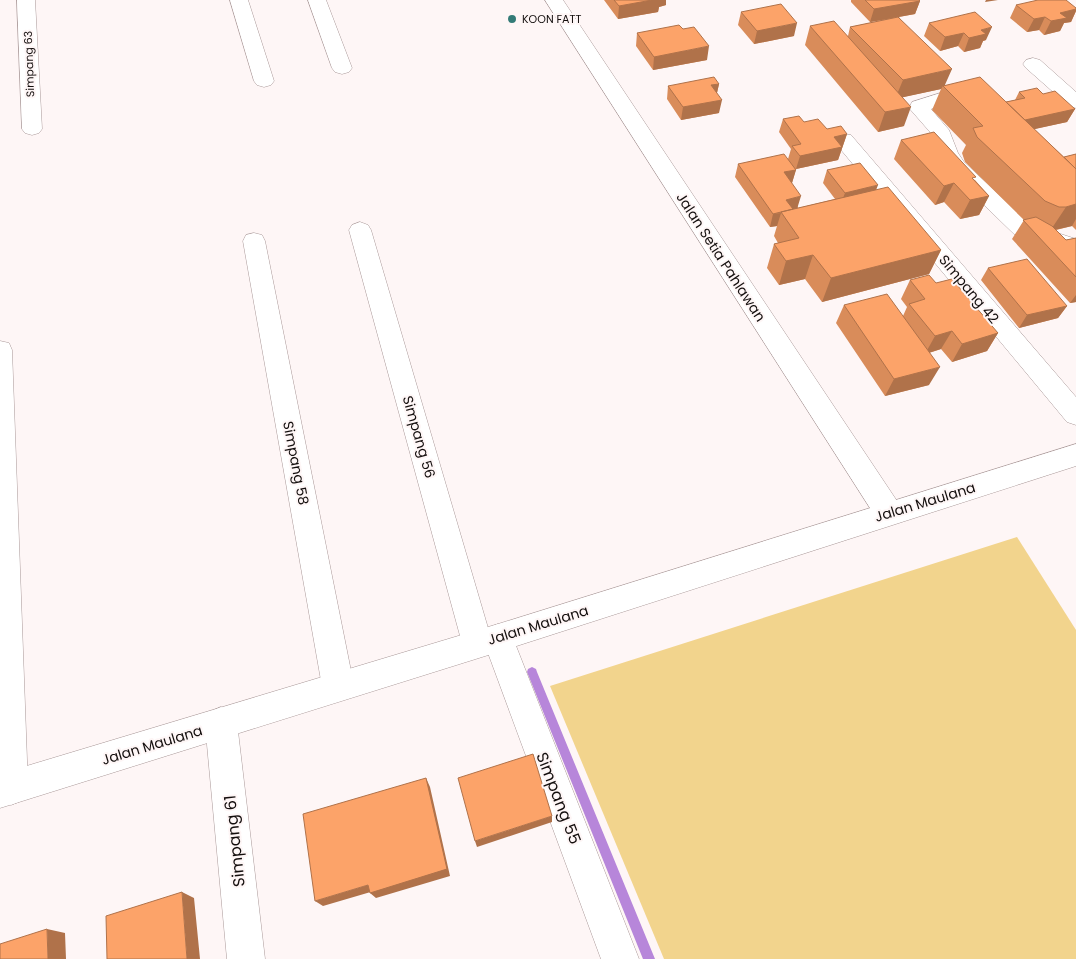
<svg xmlns="http://www.w3.org/2000/svg" width="1076" height="959" viewBox="0 0 1076 959" font-family="Poppins,sans-serif">
<style>
.green{fill:#f2d48d}
.lines{fill:none;stroke-linecap:round;stroke-linejoin:round}
.stream{fill:#b786da;fill-rule:evenodd}
.minor-casing{stroke:#a99;stroke-width:1}
.major-casing{stroke:#a99;stroke-width:1}
.minor{fill:#fff;fill-rule:evenodd}
.major{fill:#fff;fill-rule:evenodd}
.wall{fill:#d98c5a}
.shaded-wall{fill:#b0724a}
.building{fill:#fca369;stroke:#b0724a}
.poi-dot{fill:#337b77;stroke:#fef6f6;stroke-width:2}
.labels{text-anchor:middle;stroke-width:4;stroke-linejoin:round;paint-order:stroke}
.far-poi-label{font-size:11px;fill:#130e0d;stroke:#fef6f6;text-anchor:start}
.far-street-label{font-size:11px;fill:#130e0d;stroke:#fef6f6}
.street-label{font-size:14px;fill:#130e0d;stroke:#fef6f6}
.near-street-label{font-size:16px;fill:#130e0d;stroke:#fef6f6}
</style>
<rect width="100%" height="100%" fill="#fef6f6"/>
<!-- green -->
<path class="green" d="M1017,537L1076,630V959H664L550,686Z"/>
<g class="lines">
<!-- stream -->
<path class="stream" d="M532,667L536,669L537,672L655,959H643L527,672L528,669Z"/>
<defs>
<path id="minor" d="M17,0H35L42,129L39,133L32,135L25,133L22,129Z
M230,0H248L274,81L271,85L264,87L257,85L254,81Z
M308,0H326L352,68L349,72L342,74L335,72L332,68Z
M545,0H563L899,504L903,513L899,522L889,525L879,522Z
M1033,58L1040,60L1076,92V108L1069,106L1026,68L1023,64L1026,60Z
M950,90L957,92L960,96L957,100L931,109L949,130L958,153L964,162L1030,224L1076,239V255L1014,234L950,172L938,153L930,132L909,108L912,102Z
M844,134L851,135L1076,397V425L1067,422L837,145L834,140L837,135Z
M360,222L368,225L371,230L488,628L498,624L509,628L639,959H601L488,653L477,657L466,653L462,643L349,230L352,225Z
M254,233L262,235L265,241L354,686L349,697L338,701L327,697L322,686L243,241L246,235Z
M0,341L9,343L12,350L28,788L23,800L11,805L0,800Z
M221,707L232,712L237,723L265,959H227L205,723L210,712Z"/>
<path id="major" d="M1076,444V466L498,652L0,808V774L498,624Z"/>
</defs>
<!-- minor casing -->
<use href="#minor" class="minor-casing"/>
<!-- major casing -->
<use href="#major" class="major-casing"/>
<!-- minor -->
<use href="#minor" class="minor"/>
<!-- major -->
<use href="#major" class="major"/>
</g>
<!-- wall -->
<path class="wall" d="M604,0H666V5L659,7L658,12L618,19Z
M851,0H919L920,1L915,14L899,17L945,85L1006,102L1015,100L1019,92L1043,94L1075,109L1067,122L1034,129L1064,157L1076,154V230L1072,226L1056,230L1066,240L1076,238V302L1070,303L1012,239L1024,220L965,162L962,153L966,145L932,110L941,89L903,97L904,126L878,132L805,45L810,26L848,36L850,27L890,19L870,22L851,2Z
M1016,5L1076,8V11L1071,22L1064,23L1060,31L1044,35L1039,30L1027,32L1010,18Z
M741,12L794,36L754,44L738,25Z
M929,23L986,40L983,41L980,48L964,52L958,46L940,51L924,36Z
M637,33L707,60L653,70L636,46Z
M719,84L717,93L719,113L681,120L667,99L668,86Z
M783,119L847,134L838,160L796,169L792,183H791L798,208L835,199L823,183L827,170L876,190L941,250L929,274L822,302L805,279L779,285L767,268L774,244L778,243L774,236L777,226L770,227L735,177L738,164L788,159L791,149L779,132Z
M901,140L975,180L989,196L979,215L960,219L944,202L935,205L894,159Z
M988,268L1067,306L1058,318L1019,328L981,280Z
M910,280L936,283L998,333L987,351L952,362L941,349L929,353V385L885,396L836,323L844,305L903,316L907,307L901,299Z"/>
<!-- shaded-wall -->
<path class="shaded-wall" d="M652,0H666V5L659,7L658,12L618,19L619,6Z
M986,0H998L985,2Z
M920,1L915,14L870,22L874,9Z
M1076,9V11L1071,22L1064,23L1060,31L1044,35L1051,21L1060,13Z
M1045,17L1039,30L1027,32L1034,19Z
M797,23L794,36L754,44L757,31Z
M992,27L986,40L983,41L980,48L964,52L969,38L981,30Z
M964,33L958,46L940,51L945,37Z
M709,46L707,60L653,70L654,57Z
M952,69L944,87L943,86L941,89L895,99L903,80Z
M719,84L716,97L711,85Z
M722,100L719,113L681,120L683,107Z
M911,107L904,126L878,132L885,112Z
M1075,109L1067,122L1017,133L1023,120Z
M847,134L838,160L796,169L800,156L834,137Z
M796,170L792,183L780,186L784,172Z
M954,183L944,202L935,205L944,186Z
M878,185L873,198L840,206L845,193Z
M801,196L797,209L781,212L786,200Z
M989,196L979,215L960,219L970,200Z
M1076,204V219L1072,226L1050,231L1066,207Z
M781,213L777,226L770,227L773,214Z
M941,250L929,274L822,302L831,278Z
M813,255L805,279L779,285L786,261Z
M1076,295V302L1070,303Z
M1067,306L1058,318L1019,328L1027,315Z
M952,331L941,349L925,354L935,336Z
M998,333L987,351L952,362L962,344Z
M940,367L929,385L885,396L894,379Z
M426,778L430,787L450,876L376,898L370,893Z
M552,816V822L477,847L475,841Z
M368,885L374,891L323,906L315,901Z
M182,892L194,898L200,959H187Z
M47,929L65,933L66,959H48Z"/>
<!-- building -->
<path class="building" d="M614,0H652L619,6Z
M865,0H919L920,1L874,9Z
M1038,0H1066L1076,8V9L1060,13L1067,18L1051,21L1045,17L1034,19L1016,5Z
M781,4L797,23L757,31L741,12Z
M975,12L992,27L981,30L986,34L969,38L964,33L945,37L929,23Z
M898,17L952,69L903,80L850,27Z
M834,21L911,107L885,112L810,26Z
M679,25L683,29L694,27L709,46L654,57L637,33Z
M714,77L719,84L711,85L722,100L683,107L668,86Z
M980,77L1076,169V204L1066,207H1059L1045,201L977,137L973,128L983,126L943,86Z
M1037,88L1043,94L1055,91L1075,109L1025,120L1006,102L1025,98L1019,92Z
M799,116L804,122L818,119L827,129L841,126L847,134L834,137L842,147L800,156L792,146L801,144L783,119Z
M934,132L976,177L972,178L989,196L970,200L954,183L944,186L901,140Z
M784,154L796,170L784,172L801,196L786,200L793,209L773,214L738,164Z
M1076,154V169L1064,157Z
M860,163L878,185L845,193L827,170Z
M888,187L941,250L831,278L813,255L786,261L774,244L799,238L781,212Z
M1036,217L1052,226L1066,240L1076,238V277L1023,220Z
M1027,259L1067,306L1027,315L988,268Z
M929,275L936,283L952,279L998,333L962,344L952,331L935,336L909,304L925,299L910,280Z
M887,294L940,367L894,379L844,305Z
M533,754L552,816L475,841L458,778Z
M426,778L447,869L370,893L368,885L315,901L303,814Z
M182,892L187,959H107L106,916Z
M47,929L48,959H0V944Z"/>
<!-- markers -->
<circle class="poi-dot" cx="512" cy="19" r="5"/>
<g class="labels">
<!-- far-poi labels -->
<g class="far-poi-label">
<text x="522" y="23">KOON FATT</text>
</g>
<!-- far-street labels -->
<g class="far-street-label">
<text transform="translate(29 64) rotate(-92)" y="4">Simpang 63</text>
</g>
<!-- street labels -->
<g class="street-label">
<text transform="translate(721 257) rotate(57)" y="5">Jalan Setia Pahlawan</text>
<text transform="translate(969 289) rotate(50)" y="5">Simpang 42</text>
<text transform="translate(419 437) rotate(74)" y="5">Simpang 56</text>
<text transform="translate(296 463) rotate(79)" y="5">Simpang 58</text>
<text transform="translate(925 502) rotate(-17)" y="5">Jalan Maulana</text>
<text transform="translate(538 625) rotate(-17)" y="5">Jalan Maulana</text>
<text transform="translate(152 745) rotate(-17)" y="5">Jalan Maulana</text>
</g>
<!-- near-street labels -->
<g class="near-street-label">
<text transform="translate(559 798) rotate(69)" y="6">Simpang 55</text>
<text transform="translate(234 841) rotate(-96)" y="6">Simpang 61</text>
</g>
</g>
</svg>
